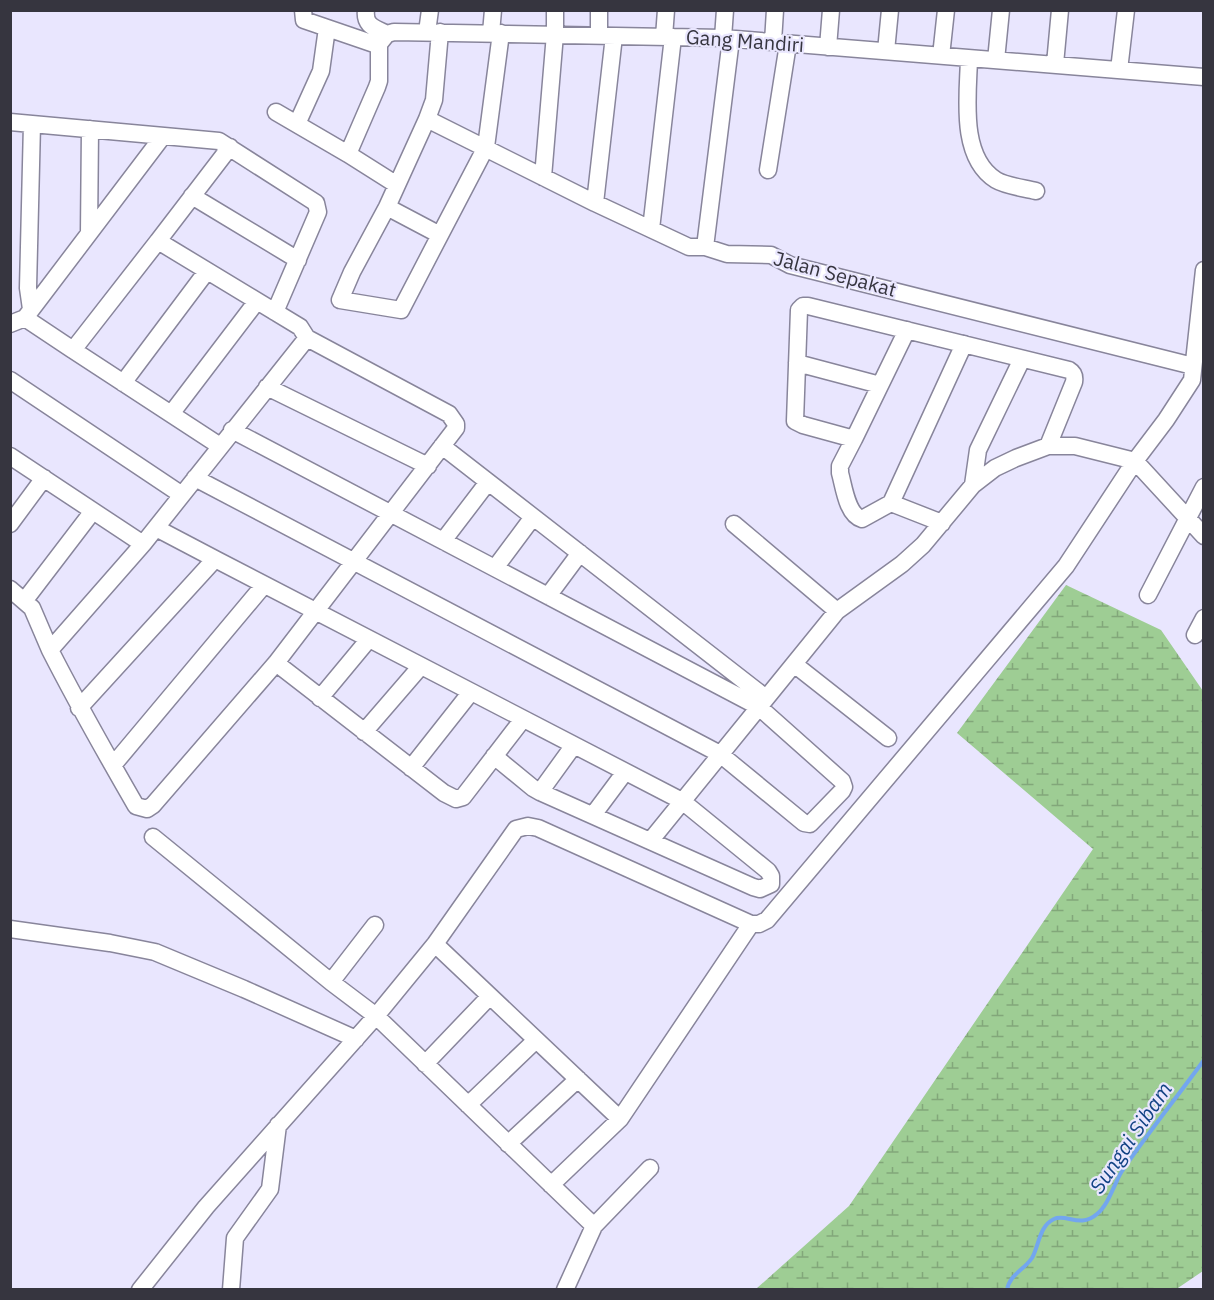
<svg xmlns="http://www.w3.org/2000/svg" width="1214" height="1300" viewBox="0 0 1214 1300" font-family="'IBM Plex Sans',sans-serif">
<style>
.wetland{fill:url(#wetland-marsh)}
.lines{fill:none;stroke-linecap:round;stroke-linejoin:round}
.stream{stroke:#73a6ef;stroke-width:4}
.minor-casing{stroke:#88859b;stroke-width:19}
.minor{stroke:#fff;stroke-width:16}
.labels{text-anchor:middle;stroke-width:4.5;stroke-linejoin:round;paint-order:stroke}
.street-label{font-size:20px;fill:#36353f;stroke:#e9e6fe}
.water-label{font-size:21px;font-style:italic;fill:#124384;stroke:#e9e6fe}
</style>
<defs>
<pattern id="wetland-marsh" width="20" height="14" patternUnits="userSpaceOnUse" patternTransform="scale(1.5)"><rect width="20" height="14" fill="#9ecd94"/><path d="M1 5h8M5 5V1M11 12h8M15 12V8" fill="none" stroke="#82a77a"/></pattern>
</defs>
<rect width="100%" height="100%" fill="#e9e6fe"/>
<!-- wetland -->
<path class="wetland" d="M1066,585L1161,630L1203,691V1271L1175,1290L756,1289L849,1206L1093,849L957,733Z"/>
<g class="lines">
<!-- stream -->
<path class="stream" d="M1007,1290C1009,1275 1024,1270 1032,1258C1039,1246 1039,1226 1054,1219C1066,1213 1080,1229 1097,1214C1109,1204 1114,1184 1122,1171C1148,1133 1177,1097 1204,1060"/>
<defs>
<path id="minor" d="M303,10L304,20L374,44H379L387,34L394,32L723,38L1204,77
M366,10C364,26 375,28 387,34
M599,10V35
M427,32L430,10
M440,32L434,100L427,119L387,207L352,272L340,300L401,310L440,235
M491,33L493,10
M664,37L666,10
M723,38L725,10
M773,42L775,10
M828,47L831,10
M886,51L890,10
M941,56L946,10
M969,59C968,95 959,157 996,180C1006,186 1024,188 1036,191
M996,60L1001,10
M1055,64L1060,10
M1119,70L1126,10
M276,112L348,154L377,87L379,81V44
M427,119L595,203L689,247H705L727,254L771,255L790,265L1193,366
M10,122L219,141L316,203L318,212L275,312
M297,124L321,71L327,28
M348,154L397,185
M768,170L788,44
M543,177L555,34V10
M192,196L298,260
M595,203L614,36
M387,207L440,235L486,147L501,33
M651,229L673,37
M89,233L90,129
M158,241L230,147
M705,247L731,39
M31,309L28,288L32,124
M25,318L163,136
M10,324L25,318L73,350
M307,338L449,414L456,424V428L276,663L153,805L147,809L136,806C106,754 77,703 50,650L143,544Z
M964,344L891,503L862,519C847,515 844,487 840,473V466L854,439L803,425L795,421L799,310L803,306H808L1069,370C1074,373 1075,376 1074,382L1048,446
M797,363L880,385
M10,380L182,495
M123,383L207,271
M267,387L428,466
M171,414L257,301
M854,439L907,330
M220,446L73,350L158,241L300,327L307,338
M442,446L766,698
M10,456L143,544
M195,478L720,754L804,823L810,824L842,791L844,787L842,781L759,707L232,430
M973,485L978,450L1022,359
M891,503L942,523
M10,524L44,478
M734,524L837,611
M443,541L488,482
M215,559L682,801L768,871L771,876V884L760,889L753,887L540,792L533,788L494,756
M495,568L533,517
M10,589L32,608L50,650
M1148,595L1204,487
M548,596L580,553
M25,600L93,511
M1195,635L1204,618
M276,663L444,793L456,799L463,797L523,719
M794,664L888,738
M320,698L369,639
M79,708L215,559L156,528
M364,732L421,666
M114,764L264,585
M411,768L471,692
M540,792L574,745
M593,815L625,772
M153,837L331,982L376,1016L594,1226
M651,840L837,611L902,564L923,545L973,485L995,468L1016,458L1048,446H1075L1135,461L1204,536
M10,929L110,943L155,952L244,989L356,1039
M435,944L620,1119
M331,982L375,925
M425,1064L490,996
M468,1105L536,1040
M508,1144L578,1079
M551,1185L620,1119L751,924
M140,1290L206,1207L376,1016L435,944L516,829L528,826L538,828L751,924H759L767,920L1066,566L1135,461L1166,420L1192,380L1204,270
M231,1290L235,1238L270,1189L278,1125
M565,1290L594,1226L650,1168"/>
</defs>
<!-- minor casing -->
<use href="#minor" class="minor-casing"/>
<!-- minor -->
<use href="#minor" class="minor"/>
</g>
<g class="labels">
<!-- street labels -->
<g class="street-label">
<text transform="translate(745 41) rotate(4)" y="7">Gang Mandiri</text>
<text transform="translate(835 274) rotate(15)" y="7">Jalan Sepakat</text>
</g>
<!-- water labels -->
<g class="water-label">
<text transform="translate(1131 1138) rotate(-56)" y="7">Sungai Sibam</text>
</g>
</g>
<!-- border -->
<rect width="1214" height="1300" fill="none" stroke="#36353f" stroke-width="24"/>
</svg>
